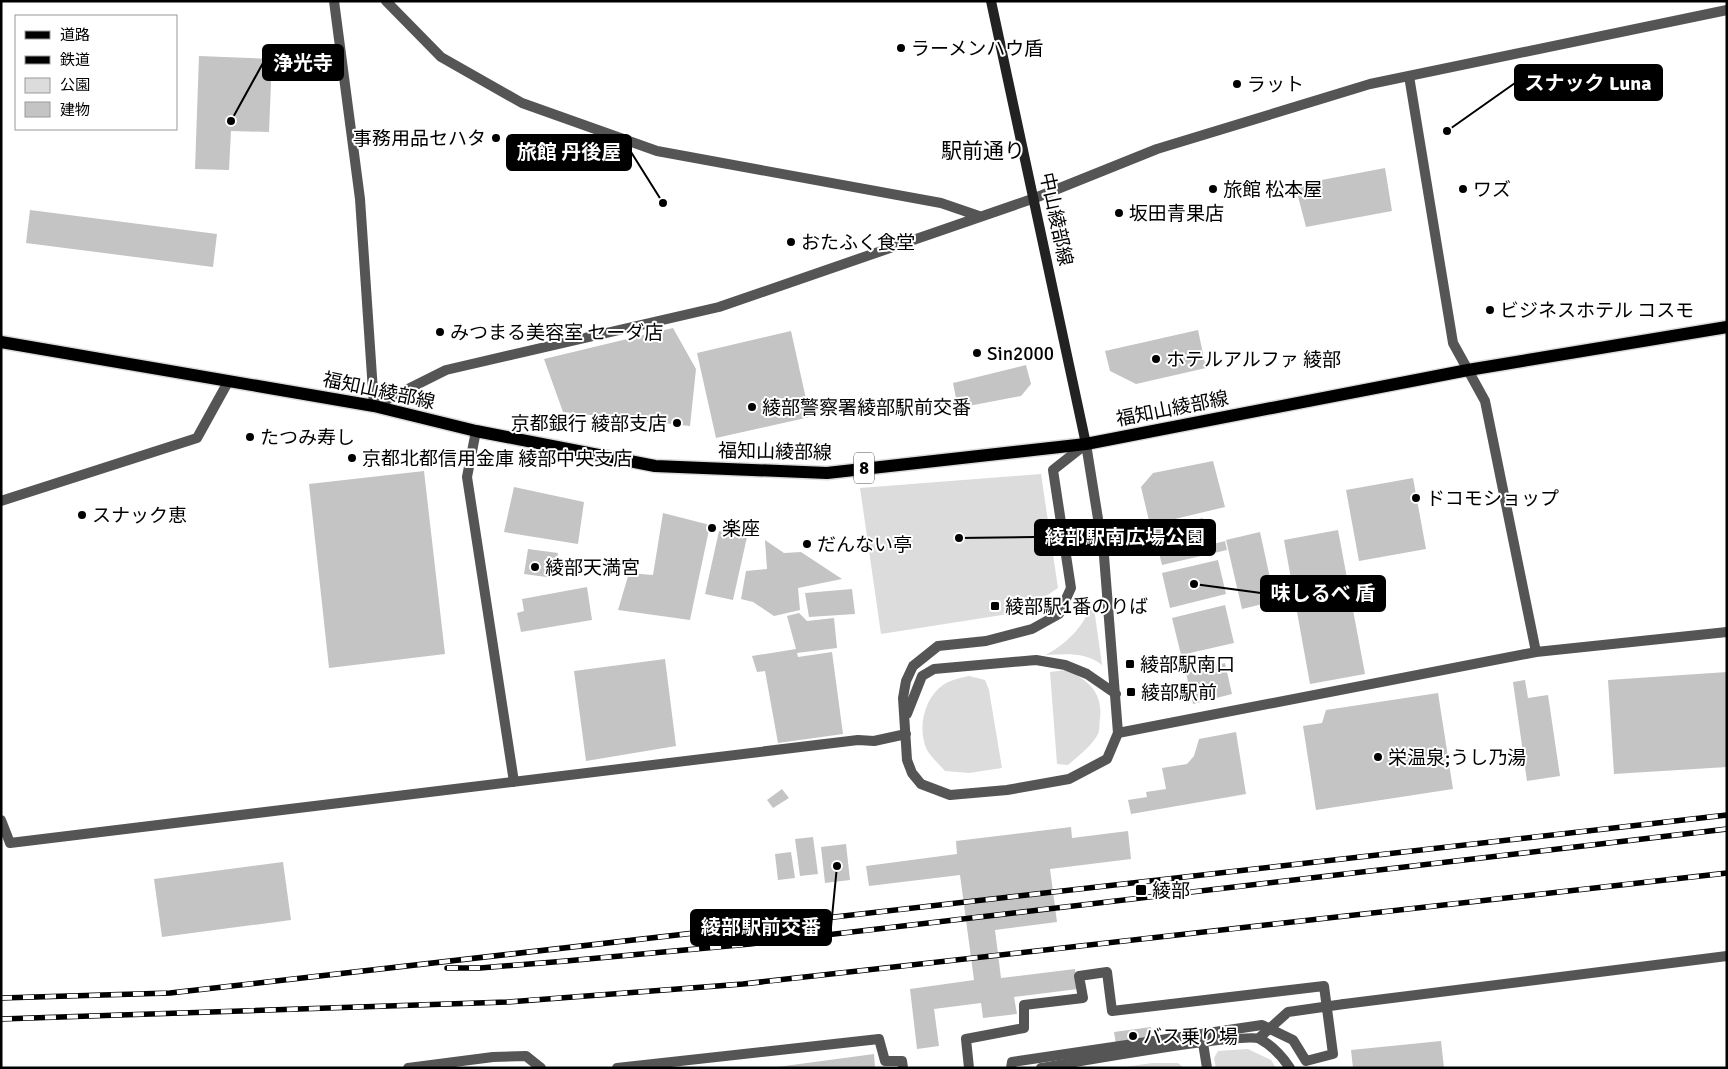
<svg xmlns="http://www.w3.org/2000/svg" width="1728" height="1069" viewBox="0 0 1728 1069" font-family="Signika,'Noto Sans JP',sans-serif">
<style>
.green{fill:#dcdcdc}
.building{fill:#c4c4c4}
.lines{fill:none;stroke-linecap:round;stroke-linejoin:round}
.primary-casing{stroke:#dbdbdb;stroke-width:15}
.service{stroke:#555;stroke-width:10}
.pedestrian{stroke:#555;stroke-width:10}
.minor{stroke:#555;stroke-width:10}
.tertiary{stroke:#555;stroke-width:10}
.secondary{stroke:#222;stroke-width:10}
.primary{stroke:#000;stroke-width:12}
.rail-casing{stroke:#000;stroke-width:5.5}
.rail{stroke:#fff;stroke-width:4;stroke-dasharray:11;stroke-linecap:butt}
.poi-dot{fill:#000;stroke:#fff;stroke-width:2}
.labels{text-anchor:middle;stroke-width:4;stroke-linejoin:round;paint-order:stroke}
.shield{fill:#fff;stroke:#4c4c4c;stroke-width:1}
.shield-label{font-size:18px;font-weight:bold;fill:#000}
.poi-label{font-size:19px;fill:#000;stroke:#fff;text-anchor:start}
.street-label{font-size:19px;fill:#000;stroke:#fff}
.quarter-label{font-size:21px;fill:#000;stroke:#fff}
.leader{fill:none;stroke:#000;stroke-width:2}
.callout-dot{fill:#000;stroke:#fff;stroke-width:2}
.callout{fill:#000;stroke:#000;stroke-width:2}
.callout-label{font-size:20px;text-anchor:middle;font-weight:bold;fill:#fff}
</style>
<rect width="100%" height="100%" fill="#fff"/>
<!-- green -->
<path class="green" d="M1041,474L1058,588L1022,612L881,634L860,488Z
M1093,601L1102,665C1086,652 1066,654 1046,655C1070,641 1084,626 1093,601Z
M1066,670C1089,680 1103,693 1100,719C1099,723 1100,730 1098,734C1092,746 1078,756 1068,765L1057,764L1050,672Z
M969,676L985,680L989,690L1002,768L969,773L945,771C939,764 931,757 927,750C917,729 924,698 943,685C950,680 960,678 969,676Z
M1248,1049L1271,1060L1276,1068H1216L1214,1058L1218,1051Z
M1152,1063H1178L1184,1068H1118Z"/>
<!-- building -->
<path class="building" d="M199,56L272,59L269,132L231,131L229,170L195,169Z
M1385,168L1392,211L1306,227L1295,185Z
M30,210L217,234L213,267L26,243Z
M673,328L696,369L690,426L563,412L544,359Z
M1198,330L1206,368L1136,384L1110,371L1105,351Z
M791,331L810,417L716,438L697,353Z
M1026,365L1031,384L1021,396L958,408L953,383Z
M1213,461L1225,507L1150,525L1141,487L1153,473Z
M424,471L445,654L329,668L309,484Z
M1413,478L1426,549L1359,561L1346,490Z
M514,487L584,502L578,544L504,532Z
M663,513L710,525L690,620L618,610L629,573L653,575Z
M1203,518L1209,545L1225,541L1227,550L1162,565L1153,529Z
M1338,530L1365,674L1310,684L1284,540Z
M719,531L747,537L733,600L705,594Z
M1260,532L1275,601L1242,609L1226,540Z
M765,540L784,553L801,552L842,579L798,588L800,610L774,616L753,602L741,599L746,571L767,569Z
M528,549L558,553L554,578L524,574Z
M1218,560L1226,594L1170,608L1162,573Z
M587,587L592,620L521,632L517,613L524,611L522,599Z
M852,589L855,614L809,617L805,593Z
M1225,605L1234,643L1181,655L1172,618Z
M799,613L807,621L834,618L837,648L797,653L798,657L832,652L843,734L778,743L765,671L757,672L752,656L796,649L787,616Z
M665,659L676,746L586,761L574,671Z
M1225,663L1232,694L1193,704L1186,673Z
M1727,672V767L1614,774L1608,680Z
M1525,680L1528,698L1548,695L1560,776L1527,781L1513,682Z
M1438,693L1453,789L1316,810L1303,726L1322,723L1326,710Z
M1236,732L1246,794L1131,814L1128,800L1147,797L1146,792L1166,789L1162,768L1187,764L1194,756L1199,739Z
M782,789L789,798L773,808L767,800Z
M1071,827L1072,838L1128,831L1131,859L1050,869L1057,922L995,930L1001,978L1075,969L1078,989L1014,997L1017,1014L983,1018L981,1003L934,1009L939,1046L917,1049L910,989L974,980L960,875L869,886L866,866L957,854L956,841Z
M813,837L818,874L800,876L795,839Z
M846,844L850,880L825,883L821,847Z
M791,852L795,878L778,880L775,854Z
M283,862L291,920L162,937L154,879Z
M1151,1027L1152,1039L1116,1044L1114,1032Z
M1441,1041L1444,1068H1353L1351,1050Z
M874,1054L875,1068H777V1067Z"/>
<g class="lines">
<defs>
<path id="primary" d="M1,342L374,406L476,431L655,466L827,473L1086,444L1468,370L1727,327"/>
</defs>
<!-- primary casing -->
<use href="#primary" class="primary-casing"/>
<!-- service -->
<path class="service" d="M334,1L360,199L374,406
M1259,1038L1288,1012L1344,1004
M1203,1043L1207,1068
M617,1068L879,1039L885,1061H902L903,1068
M1041,1068C1070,1063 1246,1032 1260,1039C1273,1046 1282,1056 1290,1068"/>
<!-- pedestrian -->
<path class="pedestrian" d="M969,1068L966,1039L1024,1028V1005L1083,998L1079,976L1107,972L1112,1011L1324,986L1333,1054L1306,1061L1293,1040L1262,1025L1012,1062L1011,1068"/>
<!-- minor -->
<path class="minor" d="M386,1L441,57L522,103L657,151L941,203L979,216
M1409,76L1453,343L1485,401L1536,652
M374,406L446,370L719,307L1035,198L1157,149L1370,84L1727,10
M476,431L467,477L514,782
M1086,444L1104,556L1118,733L1107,759L1069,779L1007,790L950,795L921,784L912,773L907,760L903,698L906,681L913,666L938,646L986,641L1032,629L1059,614L1071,588L1053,470Z
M1,501L197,438L228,382
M907,714L922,676L934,669L1036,660L1065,665L1087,674L1116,694
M1118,733L1536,652L1727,632
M1,820L10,843L858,740L874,741L906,734
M1344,1004L1727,956"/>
<!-- tertiary -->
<path class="tertiary" d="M408,1068L493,1057L526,1056L541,1068"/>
<!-- secondary -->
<path class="secondary" d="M991,1L1086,444"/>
<!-- primary -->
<use href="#primary" class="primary"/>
<defs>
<path id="rail" d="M447,968H480L566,961L750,944L1727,829
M1,998L170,993L1727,815
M1,1019L507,1002L743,984L1727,873"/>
</defs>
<!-- rail casing -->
<use href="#rail" class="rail-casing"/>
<!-- rail -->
<use href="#rail" class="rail"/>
</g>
<!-- markers -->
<g class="poi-dot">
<circle cx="901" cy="48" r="5"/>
<circle cx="1237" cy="84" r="5"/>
<circle cx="496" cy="138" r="5"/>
<circle cx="1213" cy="189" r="5"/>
<circle cx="1463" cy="189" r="5"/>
<circle cx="1119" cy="213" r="5"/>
<circle cx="791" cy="242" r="5"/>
<circle cx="1490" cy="310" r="5"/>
<circle cx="440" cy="332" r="5"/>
<circle cx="977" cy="353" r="5"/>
<circle cx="1156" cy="359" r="5"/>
<circle cx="752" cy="407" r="5"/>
<circle cx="677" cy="423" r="5"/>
<circle cx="250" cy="437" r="5"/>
<circle cx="352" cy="458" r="5"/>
<circle cx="1416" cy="498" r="5"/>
<circle cx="82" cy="515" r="5"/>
<circle cx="712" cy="528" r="5"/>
<circle cx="807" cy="544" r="5"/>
<circle cx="535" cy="567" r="5"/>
<rect x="990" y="601" width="10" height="10" rx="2.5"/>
<rect x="1125" y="659" width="10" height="10" rx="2.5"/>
<rect x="1126" y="687" width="10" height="10" rx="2.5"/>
<circle cx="1378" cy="757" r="5"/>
<rect x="1135" y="884" width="12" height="12" rx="2.5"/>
<circle cx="1133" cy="1036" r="5"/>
</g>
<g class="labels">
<!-- shield labels -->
<rect class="shield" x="854" y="452.5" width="20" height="31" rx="4"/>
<g class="shield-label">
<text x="864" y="474">8</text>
</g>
<!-- poi labels -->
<g class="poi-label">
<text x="911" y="55">ラーメンハウ盾</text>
<text x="1247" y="91">ラット</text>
<text x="486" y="145" text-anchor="end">事務用品セハタ</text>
<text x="1223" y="196">旅館 松本屋</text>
<text x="1473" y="196">ワズ</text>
<text x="1129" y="220">坂田青果店</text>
<text x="801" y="249">おたふく食堂</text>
<text x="1500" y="317">ビジネスホテル コスモ</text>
<text x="450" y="339">みつまる美容室 セーダ店</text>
<text x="987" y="360">Sin2000</text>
<text x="1166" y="366">ホテルアルファ 綾部</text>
<text x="762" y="414">綾部警察署綾部駅前交番</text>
<text x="667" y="430" text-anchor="end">京都銀行 綾部支店</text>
<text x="260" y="444">たつみ寿し</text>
<text x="362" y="465">京都北都信用金庫 綾部中央支店</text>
<text x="1426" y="505">ドコモショップ</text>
<text x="92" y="522">スナック恵</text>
<text x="722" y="535">楽座</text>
<text x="817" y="551">だんない亭</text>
<text x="545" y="574">綾部天満宮</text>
<text x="1005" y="613">綾部駅1番のりば</text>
<text x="1140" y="671">綾部駅南口</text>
<text x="1141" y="699">綾部駅前</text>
<text x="1388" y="764">栄温泉;うし乃湯</text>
<text x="1152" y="897">綾部</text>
<text x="1143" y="1043">バス乗り場</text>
</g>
<!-- street labels -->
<g class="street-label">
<text transform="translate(1057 219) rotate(78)" y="7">中山綾部線</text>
<text transform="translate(379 390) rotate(12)" y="7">福知山綾部線</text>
<text transform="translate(1172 408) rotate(-11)" y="7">福知山綾部線</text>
<text transform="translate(775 451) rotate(1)" y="7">福知山綾部線</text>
</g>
<!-- quarter labels -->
<g class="quarter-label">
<text x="983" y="158">駅前通り</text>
</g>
</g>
<!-- callouts -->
<path class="leader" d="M231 121L263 63M1447 131L1515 83M663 203L631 152M959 538L1035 537M1194 584L1261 593M837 866L831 927"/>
<g class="callout-dot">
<circle cx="231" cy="121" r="5"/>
<circle cx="1447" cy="131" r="5"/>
<circle cx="663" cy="203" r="5"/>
<circle cx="959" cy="538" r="5"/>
<circle cx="1194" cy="584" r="5"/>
<circle cx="837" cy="866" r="5"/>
</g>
<g class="callout">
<rect x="263" y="45" width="80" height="35" rx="5"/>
<rect x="1515" y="65" width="147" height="35" rx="5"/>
<rect x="507" y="135" width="124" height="35" rx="5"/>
<rect x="1035" y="520" width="180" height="35" rx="5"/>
<rect x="1261" y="576" width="124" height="35" rx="5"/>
<rect x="691" y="910" width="140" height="35" rx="5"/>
</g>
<g class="callout-label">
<text x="303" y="70">浄光寺</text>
<text x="1588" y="90">スナック Luna</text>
<text x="569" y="159">旅館 丹後屋</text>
<text x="1125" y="544">綾部駅南広場公園</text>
<text x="1323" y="600">味しるべ 盾</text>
<text x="761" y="934">綾部駅前交番</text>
</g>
<!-- border -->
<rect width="1728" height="1069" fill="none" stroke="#000000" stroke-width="5"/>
<!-- legend -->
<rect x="15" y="15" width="162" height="115" fill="#ffffff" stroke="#999999"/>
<rect x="25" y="31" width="25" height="8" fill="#000000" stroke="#999999"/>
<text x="60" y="40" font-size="15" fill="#000000">道路</text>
<rect x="25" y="56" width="25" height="8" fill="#000000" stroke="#999999"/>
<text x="60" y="65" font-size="15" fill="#000000">鉄道</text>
<rect x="25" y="78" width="25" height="15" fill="#dcdcdc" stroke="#999999"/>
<text x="60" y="90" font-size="15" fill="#000000">公園</text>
<rect x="25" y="102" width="25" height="15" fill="#c4c4c4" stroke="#999999"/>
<text x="60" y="115" font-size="15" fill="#000000">建物</text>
</svg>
